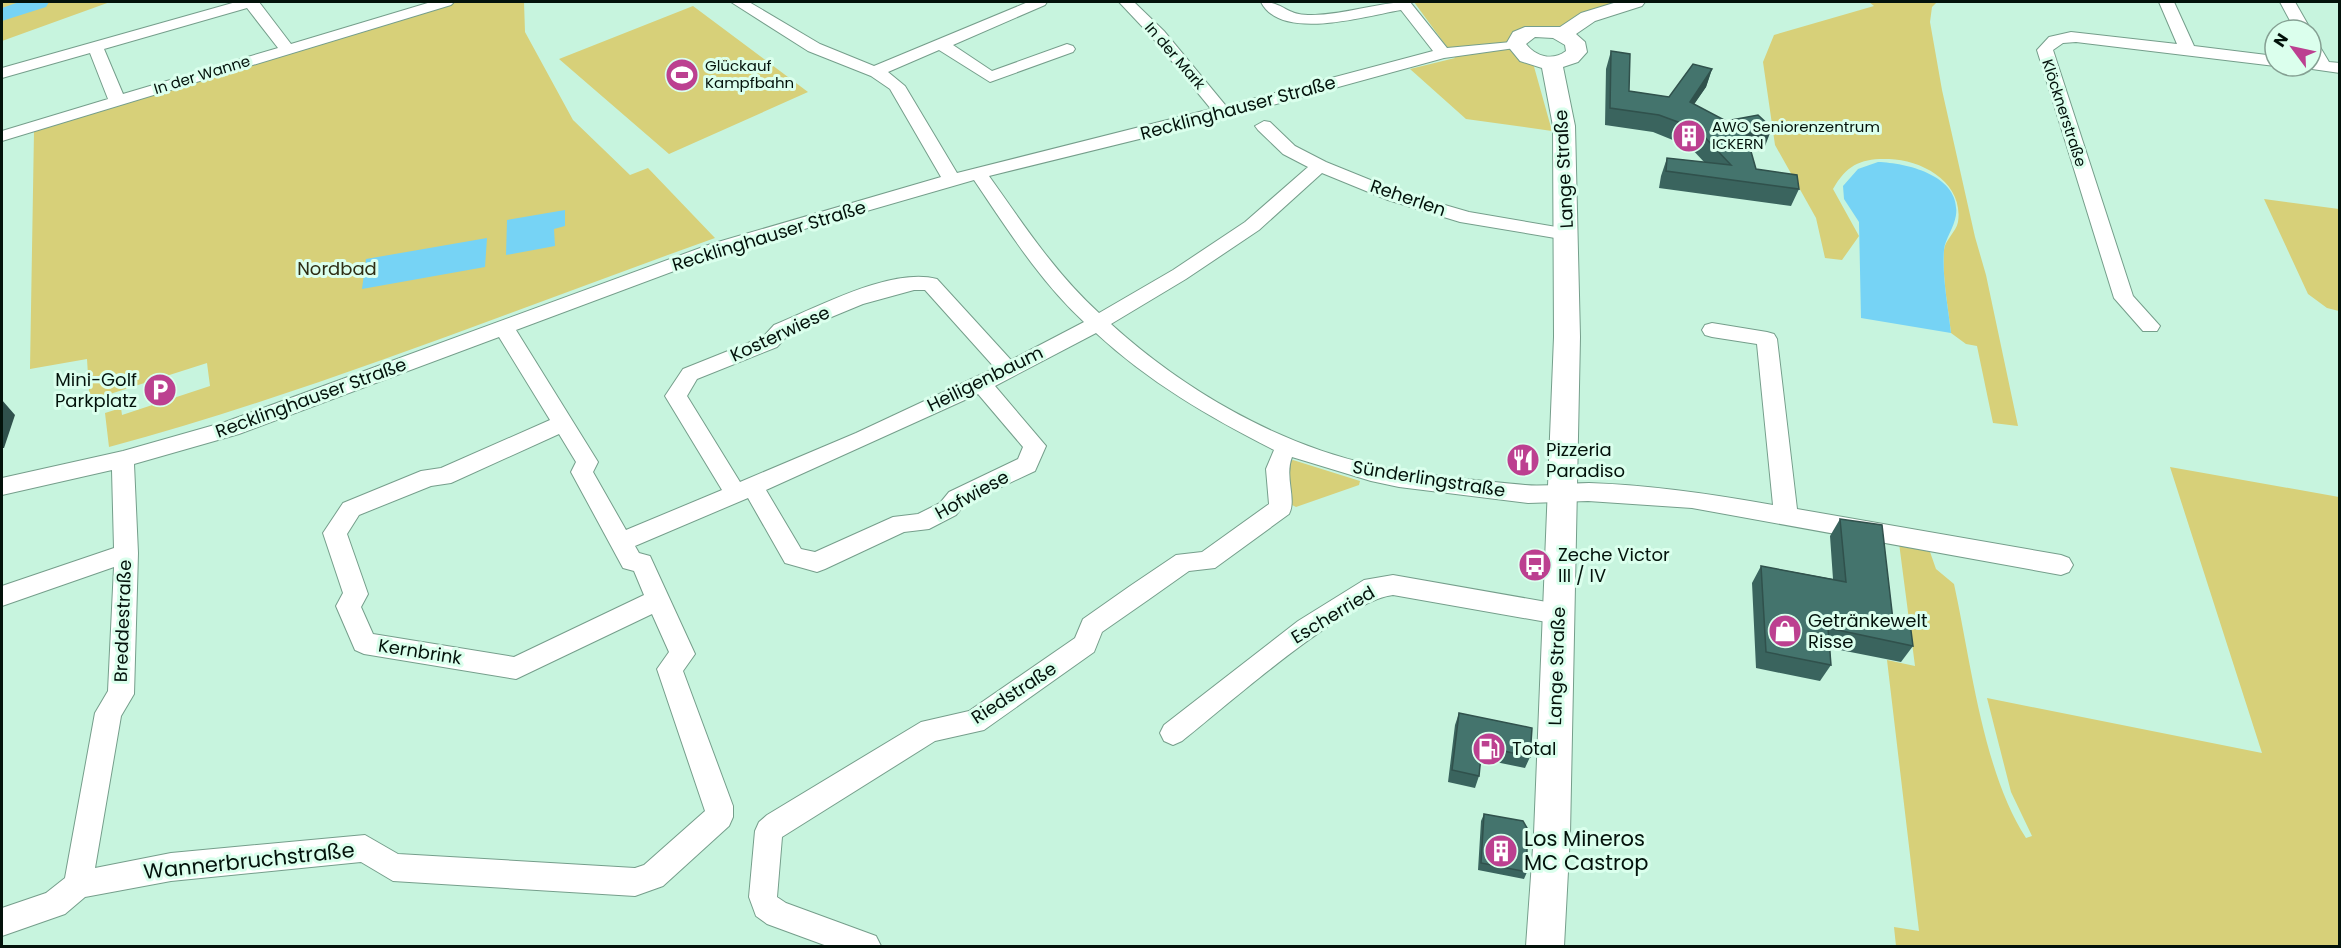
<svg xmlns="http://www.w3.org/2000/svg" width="2341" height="948" viewBox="0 0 2341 948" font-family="Poppins,sans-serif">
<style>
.green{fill:#d7d079}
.water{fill:#76d3f5}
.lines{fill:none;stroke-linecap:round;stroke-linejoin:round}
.river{fill:#76d3f5;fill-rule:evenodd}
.minor-casing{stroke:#759e8b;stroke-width:2}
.major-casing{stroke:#759e8b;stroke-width:2}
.minor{fill:#fff;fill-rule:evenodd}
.major{fill:#fff;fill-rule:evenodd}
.wall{fill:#3a645e}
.shaded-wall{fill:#30514c}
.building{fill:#44746d;stroke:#30514c;stroke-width:1.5}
.labels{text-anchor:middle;stroke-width:6;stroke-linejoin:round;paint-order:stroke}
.far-street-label{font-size:15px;fill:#03120b;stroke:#dbffed}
.far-poi-label{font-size:15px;fill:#03120b;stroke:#dbffed;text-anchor:start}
.street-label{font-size:18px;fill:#03120b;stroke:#dbffed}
.park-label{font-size:18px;fill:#2e2d14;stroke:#dbffed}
.poi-label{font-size:18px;fill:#03120b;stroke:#dbffed;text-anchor:start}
.near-poi-label{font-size:21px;fill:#03120b;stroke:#dbffed;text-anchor:start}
.near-street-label{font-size:21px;fill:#03120b;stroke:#dbffed}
</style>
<rect width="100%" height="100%" fill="#c7f4de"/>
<!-- green -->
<path class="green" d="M2,2H110L2,41Z
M458,2H524L525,32L573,120L630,175L648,168L715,238C513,310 316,391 109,447L105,413L121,408L122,415L210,386L207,363L110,394V400L90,407L87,359L30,369L34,131Z
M1414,2H1617L1589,11L1561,29C1542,25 1529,29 1511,35L1514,54L1533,63L1552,131L1466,119L1410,69L1455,58Z
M1869,2H1937L1932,7L1930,22L1942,90L1975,237L1986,275L2018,426L1993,423L1977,346L1966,344L1951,333C1948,306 1942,278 1944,250C1945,240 1956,232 1958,222C1964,183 1923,160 1889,159C1862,158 1847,164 1833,189L1859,236L1842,260L1825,258L1816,218L1775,145L1763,62L1774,35L1874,6Z
M693,6L808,92L669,154L559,59Z
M2264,199L2339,209V311L2327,308L2308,294Z
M1293,460L1360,481L1359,485L1296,507L1290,504L1286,463Z
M2170,467L2339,497V946H1896L1894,927L1919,931L1887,660L1915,666L1899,543L1929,549L1936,569L1954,584C1971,662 1983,772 2026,838L2032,836L2011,792L1987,698L2262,753Z"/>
<!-- water -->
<path class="water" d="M1878,162C1908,163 1961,176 1956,215C1954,228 1945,239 1944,250C1942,277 1948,306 1951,333L1861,318L1859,222L1844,199L1843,186L1858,169Z
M565,210V226L554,229L555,246L506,255L507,220Z
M487,238L485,267L362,289L366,259Z"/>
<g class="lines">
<!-- river -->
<path class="river" d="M19,2H49L46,7L2,21V8Z"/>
<defs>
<path id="minor" d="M236,2H259L291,44L431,2H454L451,5L2,141V131L108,99L90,53L2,78V68ZM247,8L278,48L123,94L104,49Z
M731,2H749L820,44L874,66L1028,2H1047L1045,5L953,45L992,71L1067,44L1073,46L1075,49L1073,52L990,82L939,50L888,72L905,86L957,173L1211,109L1152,37L1119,2H1134L1164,31L1226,106L1433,51L1401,10C1365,16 1281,42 1261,2C1284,2 1286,15 1308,15C1342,16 1376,2 1410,2L1447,48L1522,41L1524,44L1522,47L1444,58L1229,117L989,176C1024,225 1055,273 1099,313L1173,270L1245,222L1308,167L1283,154L1258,130L1255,126L1264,121L1270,122L1295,146L1326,162L1400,192L1469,212L1574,230L1576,234L1574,238L1567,240L1460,222L1388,200L1322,173L1259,230L1186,279L1111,324C1184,390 1275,443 1372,465C1422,476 1475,480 1525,485C1546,487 1568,483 1589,483C1651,485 1712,494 1773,505L1757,344L1712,337L1705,335L1702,330L1705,325L1712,323L1767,332L1774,334L1777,339L1797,509L2061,555L2069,558L2073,565L2069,572L2061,575L1692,508L1588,501L1528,503L1399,487L1371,481L1292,457C1284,477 1297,499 1289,514L1215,568L1189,571L1148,600L1102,632L1094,652L984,730L935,741L782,837L777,897L786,903L876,936L881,946H827L767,924L756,916L749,897L755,831L759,822L767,815L921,722L969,711L1075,638L1083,619L1130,586L1176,555L1202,552L1269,504L1266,469L1274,450C1209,417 1149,382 1096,333L995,386L1046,446L1035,471L965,504L956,515L929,529L904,532L825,569L817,572L785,563L748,498L635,546L639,553L650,556L695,654L683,671L733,806V817L729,826L663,886L635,896L393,881L361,862L171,881L85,897L65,914L2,936V908L46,893L65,878L95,713L108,691L114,567L2,606V586L114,548L112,470L2,495V478L123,451L225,422L711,244L941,177L890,89L871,76L808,51ZM974,180C1008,230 1039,280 1084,322L1011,360L937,279C890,267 817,308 774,325L763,337L683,369L665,396L722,490L626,530L593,472L598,462L516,330L725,252ZM914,290H925L995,368L856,433L740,482L687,396L697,379L777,347L788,335L863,304ZM499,337L550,420L441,468L421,471L343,503L323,533L343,593L336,606L355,650L364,654L516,679L652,614L669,652L657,669L705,811L644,865L635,868L398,854L365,835L171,853L95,868L121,716L134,694L138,553L134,464L239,434ZM978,394L1023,447L1018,459L949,492L940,503L918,514L893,517L815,552L801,549L766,490ZM559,434L576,462L571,472L623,568L634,571L644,595L514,657L373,634L361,607L368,594L347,534L359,515L431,486L451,483Z
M2159,2H2174L2194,46L2275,56V66L2076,42L2063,43L2053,50L2133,296L2160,326L2157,331H2143L2114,298L2037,50L2049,37L2071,32L2177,44Z
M2280,2H2295L2311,30H2295Z
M2311,40L2317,42L2329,62L2340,63V73L2305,68L2304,66H2311Z
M1393,575L1558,604L1567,607L1570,614L1567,621L1558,624L1393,595C1345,600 1225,707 1182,741L1173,745L1164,741L1160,733L1164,725L1298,621L1364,580Z"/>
<path id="major" d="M1617,2H1645L1642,6L1595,21L1576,34L1585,42L1587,52L1578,62L1563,67L1575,126L1580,337L1570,834L1564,946H1526L1534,834L1554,337L1553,126L1542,68L1520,61L1506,44L1513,32L1525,27H1560L1581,13ZM1535,37L1553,38L1565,45L1566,51C1553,61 1536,57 1526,44Z"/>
</defs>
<!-- minor casing -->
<use href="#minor" class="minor-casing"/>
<!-- major casing -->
<use href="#major" class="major-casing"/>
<!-- minor -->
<use href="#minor" class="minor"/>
<!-- major -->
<use href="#major" class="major"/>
</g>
<!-- wall -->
<path class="wall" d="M1611,51L1629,91L1669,97L1712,69L1706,87L1694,104L1765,146L1750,149L1756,169L1799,189L1791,206L1659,188L1661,176L1667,158L1705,163L1690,147L1653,132L1605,125L1606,69Z
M1840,519L1893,620L1913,646L1901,662L1830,648L1831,665L1820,681L1756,668L1752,583L1761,566L1833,579L1830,536Z
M1459,713L1530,757L1525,768L1481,759L1479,776L1475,788L1448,782L1455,725Z
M1484,814L1527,872L1524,879L1478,870L1481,821Z"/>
<!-- shaded-wall -->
<path class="shaded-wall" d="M1712,69L1706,87L1684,119L1690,102Z
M1772,128L1765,146L1739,151L1746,134Z
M2,400L15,415L4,448H2Z"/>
<!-- building -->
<path class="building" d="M1611,51L1630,54L1629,91L1669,97L1693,64L1712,69L1690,102L1726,121L1758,115L1772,128L1746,134L1756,169L1797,175L1799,189L1666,171L1667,158L1731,165L1697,129L1659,115L1610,108Z
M1840,519L1882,525L1893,620L1910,623L1913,646L1828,628L1831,665L1766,652L1761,566L1846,582Z
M1459,713L1532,728L1530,757L1482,746L1479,776L1452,770Z
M1484,814L1523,821L1527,828V872L1481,863Z"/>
<!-- icons -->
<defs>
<symbol id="stadium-disc" viewBox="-11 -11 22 22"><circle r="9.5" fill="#bc4090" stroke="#dbffed"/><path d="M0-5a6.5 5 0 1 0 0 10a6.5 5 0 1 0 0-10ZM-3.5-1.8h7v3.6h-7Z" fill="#fff"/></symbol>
<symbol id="building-disc" viewBox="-11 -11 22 22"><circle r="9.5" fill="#bc4090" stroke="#dbffed"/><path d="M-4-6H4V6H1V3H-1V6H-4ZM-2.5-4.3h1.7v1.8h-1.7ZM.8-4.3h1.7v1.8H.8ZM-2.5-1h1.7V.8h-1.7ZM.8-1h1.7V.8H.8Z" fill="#fff"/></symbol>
<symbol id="parking-disc" viewBox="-11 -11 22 22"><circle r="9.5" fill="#bc4090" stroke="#dbffed"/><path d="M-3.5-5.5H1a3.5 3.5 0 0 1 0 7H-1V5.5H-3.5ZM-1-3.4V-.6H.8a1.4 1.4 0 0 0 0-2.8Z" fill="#fff"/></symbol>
<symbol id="restaurant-disc" viewBox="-11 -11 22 22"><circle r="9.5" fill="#bc4090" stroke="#dbffed"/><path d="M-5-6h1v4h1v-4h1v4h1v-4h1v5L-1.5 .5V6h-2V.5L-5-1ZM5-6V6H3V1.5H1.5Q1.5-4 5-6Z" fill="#fff"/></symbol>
<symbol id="bus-disc" viewBox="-11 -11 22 22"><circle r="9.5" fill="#bc4090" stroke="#dbffed"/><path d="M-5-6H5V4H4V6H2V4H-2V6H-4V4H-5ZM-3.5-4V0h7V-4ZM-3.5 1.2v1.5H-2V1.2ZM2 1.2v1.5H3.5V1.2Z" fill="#fff"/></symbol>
<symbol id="shop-disc" viewBox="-11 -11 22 22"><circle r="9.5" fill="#bc4090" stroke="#dbffed"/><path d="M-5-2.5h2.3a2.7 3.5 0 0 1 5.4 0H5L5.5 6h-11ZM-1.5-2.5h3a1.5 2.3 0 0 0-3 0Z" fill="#fff"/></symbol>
<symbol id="fuel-disc" viewBox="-11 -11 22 22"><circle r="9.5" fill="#bc4090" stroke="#dbffed"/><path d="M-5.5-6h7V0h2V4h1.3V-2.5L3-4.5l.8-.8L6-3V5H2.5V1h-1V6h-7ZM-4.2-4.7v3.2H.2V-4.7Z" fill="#fff"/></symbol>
</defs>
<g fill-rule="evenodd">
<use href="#stadium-disc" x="663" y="56" width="38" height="38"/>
<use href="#building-disc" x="1670" y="117" width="38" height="38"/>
<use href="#parking-disc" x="141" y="371" width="38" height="38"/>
<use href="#restaurant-disc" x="1504" y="441" width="38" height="38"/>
<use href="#bus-disc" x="1516" y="546" width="38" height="38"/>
<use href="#shop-disc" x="1766" y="612" width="38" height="38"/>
<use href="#fuel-disc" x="1470" y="730" width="38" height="38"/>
<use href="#building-disc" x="1482" y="832" width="38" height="38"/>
</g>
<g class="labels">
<!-- far-street labels -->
<g class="far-street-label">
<text transform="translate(1175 56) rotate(49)" y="5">In der Mark</text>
<text transform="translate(202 75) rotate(-17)" y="5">In der Wanne</text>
<text transform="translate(2064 113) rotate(72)" y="5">Klöcknerstraße</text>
</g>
<!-- far-poi labels -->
<g class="far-poi-label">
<text x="705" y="71">Glückauf<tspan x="705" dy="17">Kampfbahn</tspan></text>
<text x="1712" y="132">AWO Seniorenzentrum<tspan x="1712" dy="17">ICKERN</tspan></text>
</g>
<!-- street labels -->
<g class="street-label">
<text transform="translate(1238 108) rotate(-15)" y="6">Recklinghauser Straße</text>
<text transform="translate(1564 169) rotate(-93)" y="6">Lange Straße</text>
<text transform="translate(1408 198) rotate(19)" y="6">Reherlen</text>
<text transform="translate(769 236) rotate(-17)" y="6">Recklinghauser Straße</text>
<text transform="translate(780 334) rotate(-25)" y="6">Kosterwiese</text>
<text transform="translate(985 379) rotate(-26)" y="6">Heiligenbaum</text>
<text transform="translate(311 398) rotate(-20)" y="6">Recklinghauser Straße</text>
<text transform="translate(1429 479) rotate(9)" y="6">Sünderlingstraße</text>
<text transform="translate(972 495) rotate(-29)" y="6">Hofwiese</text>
<text transform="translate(1333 615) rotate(-31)" y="6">Escherried</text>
<text transform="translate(123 621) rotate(-88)" y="6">Breddestraße</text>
<text transform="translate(420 652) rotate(9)" y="6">Kernbrink</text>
<text transform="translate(1557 666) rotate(-88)" y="6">Lange Straße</text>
<text transform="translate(1014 693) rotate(-33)" y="6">Riedstraße</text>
</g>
<!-- park labels -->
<g class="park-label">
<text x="337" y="275">Nordbad</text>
</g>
<!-- poi labels -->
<g class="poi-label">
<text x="137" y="386" text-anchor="end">Mini-Golf<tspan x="137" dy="21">Parkplatz</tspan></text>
<text x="1546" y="456">Pizzeria<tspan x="1546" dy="21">Paradiso</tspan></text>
<text x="1558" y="561">Zeche Victor<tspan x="1558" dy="21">III / IV</tspan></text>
<text x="1808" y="627">Getränkewelt<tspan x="1808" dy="21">Risse</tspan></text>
<text x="1512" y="755">Total</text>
</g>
<!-- near-poi labels -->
<g class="near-poi-label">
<text x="1524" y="846">Los Mineros<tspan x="1524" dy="24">MC Castrop</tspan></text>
</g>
<!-- near-street labels -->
<g class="near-street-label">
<text transform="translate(249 861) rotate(-6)" y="7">Wannerbruchstraße</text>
</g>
</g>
<!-- border -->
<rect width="2341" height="948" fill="none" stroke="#03120b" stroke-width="6"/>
<!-- north arrow -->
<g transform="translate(2293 48) rotate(303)"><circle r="28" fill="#dbffed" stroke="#85a093" stroke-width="1.5"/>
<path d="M0-4.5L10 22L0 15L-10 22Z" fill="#bc4090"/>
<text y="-9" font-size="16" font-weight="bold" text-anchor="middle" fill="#03120b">N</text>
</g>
</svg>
